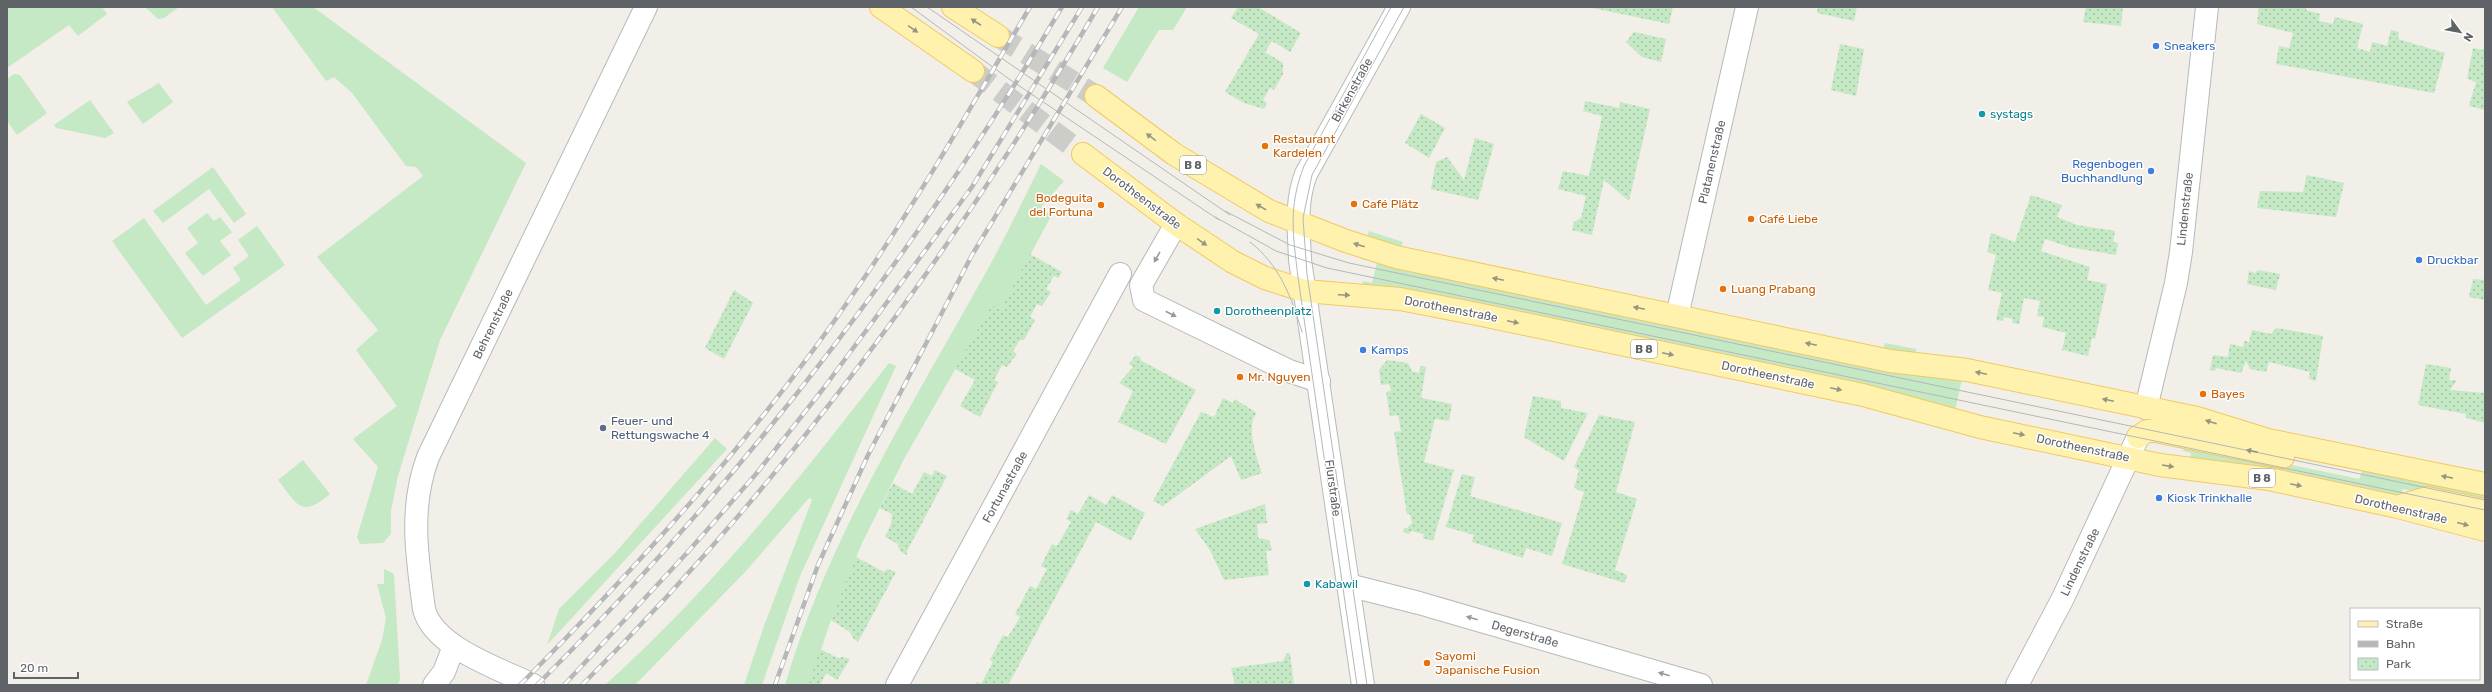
<svg xmlns="http://www.w3.org/2000/svg" width="2492" height="692" viewBox="0 0 2492 692" font-family="Rubik,sans-serif">
<style>
.grass{fill:#c5e8c5}
.park{fill:url(#park-dots)}
.lines{fill:none;stroke-linecap:round;stroke-linejoin:round}
.primary-tunnel{stroke:#ccccc8;stroke-width:22;stroke-dasharray:22 11;stroke-linecap:butt}
.street-casing{stroke:#b5b8bc;stroke-width:24}
.secondary-casing{stroke:#b6babf;stroke-width:24}
.primary-casing{stroke:#f2c960;stroke-width:24}
.street{stroke:#fff;stroke-width:22}
.secondary{stroke:#fff;stroke-width:22}
.primary{stroke:#fff2af;stroke-width:22}
.tram{stroke:#b6b7b8;stroke-width:1}
.rail-casing{stroke:#b6b7b8;stroke-width:4.5}
.rail{stroke:#fff;stroke-width:3;stroke-dasharray:9;stroke-linecap:butt}
.oneway{fill:#979581}
.oneway2{fill:#979a9d}
.shop-dot{fill:#3f7fe0;stroke:#fff;stroke-width:1.5}
.culture-dot{fill:#0f9aa8;stroke:#fff;stroke-width:1.5}
.food-dot{fill:#e8710a;stroke:#fff;stroke-width:1.5}
.service-dot{fill:#5c6f8a;stroke:#fff;stroke-width:1.5}
.labels{text-anchor:middle;stroke-width:3;stroke-linejoin:round;paint-order:stroke}
.shield{fill:#fff;stroke:#8f9295;stroke-width:1}
.shield-label{font-size:11px;font-weight:bold;fill:#5f6368}
.shop-label{font-size:12px;fill:#366cbe;stroke:#fff;text-anchor:start}
.street-label{font-size:12px;fill:#5f6368;stroke:#fff}
.culture-label{font-size:12px;fill:#0d838f;stroke:#fff;text-anchor:start}
.food-label{font-size:12px;fill:#c56008;stroke:#fff;text-anchor:start}
.service-label{font-size:12px;fill:#4e5e75;stroke:#fff;text-anchor:start}
</style>
<defs>
<pattern id="park-dots" width="8" height="8" patternUnits="userSpaceOnUse"><rect width="8" height="8" fill="#c5e8c5"/><path d="M2 2h.1M6 6h.1" fill="none" stroke="#a3c0a4" stroke-width="1.8" stroke-linecap="round"/></pattern>
</defs>
<rect width="100%" height="100%" fill="#f1efe8"/>
<!-- grass -->
<path class="grass" d="M7,7H102L107,14L78,36L69,25L7,68Z
M145,7H179L164,18L158,19Z
M272,7H313L526,163L440,340L398,476L391,511V534L383,543L360,544L357,537L378,467L353,439L397,406L356,350L378,330L317,257L423,176L416,167L406,166L352,93L334,77L326,81Z
M1139,7H1187L1173,30H1159L1127,82L1103,68Z
M14,74L20,75L47,113L17,135L7,121V79Z
M159,83L173,102L143,124L127,102Z
M90,100L114,133L105,138L56,128L54,125Z
M1041,164L1064,181L1041,207L1051,216L1001,310L992,305L904,459L862,543L831,620L809,685H785C826,545 905,417 976,290C1000,249 1020,206 1041,164Z
M213,167L246,214L234,223L209,189L163,223L153,211Z
M207,213L214,221L220,217L232,232L220,241L231,255L203,276L185,253L198,243L187,228Z
M144,218L206,305L241,280L233,268L249,256L238,240L257,226L285,265L182,338L112,241Z
M1369,231L1403,242L1401,247L1367,237Z
M1360,256L1962,379L1955,411L1363,285V281L1372,283L1377,263L1361,259Z
M1885,343L1916,349V353L1909,355L1883,349Z
M889,363L896,366L800,576L762,685H744L764,626L812,500L809,498L747,570L635,685H605C712,589 802,476 889,363Z
M715,438L727,449L547,645L559,609L615,553Z
M2186,443L2359,479L2363,470L2485,494V506L2403,489L2401,497L2190,460L2191,453L2183,451Z
M303,460L330,494C301,519 297,504 278,480Z
M384,569L394,574L400,679L398,685H366L382,640L386,618L377,584H384Z"/>
<!-- park -->
<path class="park" d="M1238,7H1258L1301,33L1290,52L1272,41L1265,52L1283,63V74L1274,90L1270,88L1263,100L1267,103L1264,109L1244,103L1225,92L1259,34L1231,18Z
M1588,7H1673L1669,24Z
M1818,7H1857L1854,21L1817,13Z
M2086,7H2123L2121,26L2083,22Z
M2259,7H2306V10L2320,14L2319,21L2333,24L2335,17L2363,24L2357,48L2370,52L2372,42L2387,46L2391,30L2399,32L2398,39L2445,53L2434,93L2276,64L2279,46L2289,48L2293,33L2257,24Z
M1634,32L1666,39L1661,62L1642,57L1626,42Z
M1840,44L1864,49L1856,96L1831,90Z
M2484,45L2485,46V110L2469,106L2476,82L2467,79L2473,48L2483,50Z
M1585,101L1619,108L1620,102L1650,109L1629,201L1604,180L1592,235L1572,230L1574,222L1581,218L1586,196L1558,189L1563,171L1589,176L1602,116L1583,111Z
M1421,114L1445,128L1429,158L1405,143Z
M1475,138L1494,144L1478,200L1431,189L1436,162L1447,157L1464,180Z
M2307,175L2344,183L2336,217L2257,208L2260,191L2303,192Z
M2031,195L2062,205L2057,217L2077,225L2115,231L2113,242L2118,243L2116,255L2069,247L2045,239L2041,251L2090,267L2087,280L2107,284L2095,339L2092,338L2088,356L2062,350L2066,333L2042,327L2044,317L2037,316L2040,301L2024,298L2019,324L2012,323L2013,319L2004,317L2003,321L1996,320L2002,293L1988,290L1996,255L1987,252L1991,233L2015,242Z
M1030,254L1062,272L1058,278L1054,276L1046,289L1051,292L1042,306L1037,304L1030,317L1035,320L1024,340H1020L1013,351L1017,354L1007,367L1002,365L994,380L998,382L980,417L960,406L975,380L955,369L992,305L1001,310Z
M2257,270L2280,274L2276,290L2247,284L2249,271L2256,273Z
M2473,279L2485,280V300L2469,297Z
M734,290L753,303L724,359L705,348Z
M2276,328L2323,336L2316,381L2309,379L2310,372L2269,362L2266,372L2250,369L2246,361L2241,373L2216,368L2215,371L2210,370L2213,355L2228,357L2230,344L2243,347L2244,341L2249,342L2252,330L2271,334Z
M1136,355L1141,358L1140,360L1196,390L1166,444L1118,422L1133,391L1119,383L1133,367L1129,364Z
M1387,360L1408,363L1412,371L1419,373L1420,366L1426,367L1421,398L1452,404L1449,421L1435,419L1424,462L1454,470L1433,541L1423,538L1424,534L1411,531L1409,534L1403,532L1404,528H1407L1412,523L1410,514H1407L1394,432L1401,431L1398,415L1390,416L1386,392L1391,391L1389,384L1381,385L1379,370Z
M2426,364L2451,368L2449,380H2457L2450,390L2485,393V423L2466,418V414L2418,405Z
M1533,396L1561,401V408L1588,413L1564,461L1524,437Z
M1223,398L1233,403L1235,399L1257,413C1245,425 1257,459 1262,473L1241,480L1231,456L1163,506L1153,501L1201,412L1214,417Z
M1599,415L1635,422L1616,492L1637,499L1615,570L1627,575L1625,583L1562,564L1584,492L1574,488L1579,470L1574,467Z
M935,470L947,476L907,551V555L900,551L898,544L885,537L891,524L892,514L880,508L893,483L912,494L924,472L932,476Z
M1462,474L1475,477L1470,496L1562,523L1552,556L1526,548L1523,558L1472,542L1474,535L1446,527Z
M1089,495L1106,505L1112,495L1145,513L1131,541L1096,522L1008,685H975L977,682L981,684L993,662L990,660L1003,635L1008,637L1020,617L1015,614L1030,586L1036,589L1047,569L1041,566L1052,544L1057,546L1071,522L1066,519L1071,510L1078,514Z
M1265,504L1267,523L1257,524L1258,538L1269,540L1272,550L1266,551L1269,575L1224,580L1210,550L1195,529Z
M856,557L884,572L887,569L896,572L858,642L853,638L850,632L831,620Z
M820,649L838,658L843,657L850,659L837,680L826,673L820,685H809Z
M1287,653H1290L1294,685H1235L1231,668L1283,661Z"/>
<g class="lines">
<!-- primary-tunnel -->
<path class="primary-tunnel" d="M998,36L1096,96
M973,71L1083,154"/>
<defs>
<path id="street" d="M1176,224L1141,285L1144,300L1289,371L1319,381
M1677,316L1747,7
M2146,408L2176,283L2181,252L2207,7
M1348,585L1419,603L1701,685
M434,685L444,672L454,646
M897,685L1120,274
M2017,685L2063,598L2138,437"/>
<path id="secondary" d="M533,685C500,669 433,647 424,609C417,557 409,508 428,457L646,7
M1363,685L1300,260C1299,230 1295,203 1306,174L1399,7"/>
<path id="primary" d="M881,7L973,71
M953,7L998,36
M1096,96L1174,154L1269,211L1346,241L1396,257L1890,361L1967,370L2197,418L2268,440L2485,484
M1083,154L1176,224L1233,262L1265,278L1305,291L1400,299L1477,314L1863,395L1980,427L2160,465L2269,479L2398,507L2485,530
M2138,437L2147,431H2155L2283,457
M2403,505L2427,498L2485,510"/>
</defs>
<!-- street casing -->
<use href="#street" class="street-casing"/>
<!-- secondary casing -->
<use href="#secondary" class="secondary-casing"/>
<!-- primary casing -->
<use href="#primary" class="primary-casing"/>
<!-- street -->
<use href="#street" class="street"/>
<!-- secondary -->
<use href="#secondary" class="secondary"/>
<!-- primary -->
<use href="#primary" class="primary"/>
<!-- tram -->
<path class="tram" d="M911,7L1009,79L1219,220
M927,7L1230,215
M1225,211L1290,245L1349,263L2485,500
M1215,217L1276,251L1327,268L2485,510
M1250,242C1279,264 1292,298 1302,332
M1357,685L1298,277C1293,235 1288,207 1304,166L1391,7
M1367,685L1307,274L1303,218L1312,175L1404,7"/>
<defs>
<path id="rail" d="M520,685C643,561 762,429 860,284C921,195 975,100 1030,7
M537,685C740,483 916,253 1062,7
M564,685L686,554L756,474L823,389L972,187L1082,7
M582,685C783,485 954,251 1098,7
M775,685L818,565L868,455L972,255L1122,7"/>
</defs>
<!-- rail casing -->
<use href="#rail" class="rail-casing"/>
<!-- rail -->
<use href="#rail" class="rail"/>
</g>
<!-- one-way arrows -->
<defs><path id="oneway-solid" d="M-6-.8H1V-3.2L6.5 0L1 3.2V.8H-6Z"/></defs>
<g class="oneway">
<use href="#oneway-solid" transform="translate(976 22) rotate(-147)"/>
<use href="#oneway-solid" transform="translate(913 29) rotate(35)"/>
<use href="#oneway-solid" transform="translate(1151 137) rotate(-144)"/>
<use href="#oneway-solid" transform="translate(1261 207) rotate(-151)"/>
<use href="#oneway-solid" transform="translate(1202 242) rotate(35)"/>
<use href="#oneway-solid" transform="translate(1359 245) rotate(-163)"/>
<use href="#oneway-solid" transform="translate(1498 279) rotate(-168)"/>
<use href="#oneway-solid" transform="translate(1344 295) rotate(3)"/>
<use href="#oneway-solid" transform="translate(1639 308) rotate(-168)"/>
<use href="#oneway-solid" transform="translate(1513 322) rotate(12)"/>
<use href="#oneway-solid" transform="translate(1811 344) rotate(-168)"/>
<use href="#oneway-solid" transform="translate(1668 354) rotate(12)"/>
<use href="#oneway-solid" transform="translate(1981 373) rotate(-168)"/>
<use href="#oneway-solid" transform="translate(1836 389) rotate(12)"/>
<use href="#oneway-solid" transform="translate(2108 400) rotate(-168)"/>
<use href="#oneway-solid" transform="translate(2211 422) rotate(-163)"/>
<use href="#oneway-solid" transform="translate(2019 434) rotate(12)"/>
<use href="#oneway-solid" transform="translate(2252 451) rotate(-168)"/>
<use href="#oneway-solid" transform="translate(2168 466) rotate(9)"/>
<use href="#oneway-solid" transform="translate(2447 477) rotate(-169)"/>
<use href="#oneway-solid" transform="translate(2296 485) rotate(12)"/>
<use href="#oneway-solid" transform="translate(2463 524) rotate(15)"/>
</g>
<g class="oneway2">
<use href="#oneway-solid" transform="translate(1157 257) rotate(120)"/>
<use href="#oneway-solid" transform="translate(1171 314) rotate(27)"/>
<use href="#oneway-solid" transform="translate(1472 618) rotate(-164)"/>
<use href="#oneway-solid" transform="translate(1664 674) rotate(-164)"/>
</g>
<!-- markers -->
<g class="shop-dot">
<circle cx="2156" cy="46" r="4"/>
<circle cx="2151" cy="171" r="4"/>
<circle cx="2419" cy="260" r="4"/>
<circle cx="1363" cy="350" r="4"/>
<circle cx="2159" cy="498" r="4"/>
</g>
<g class="culture-dot">
<circle cx="1982" cy="114" r="4"/>
<circle cx="1217" cy="311" r="4"/>
<circle cx="1307" cy="584" r="4"/>
</g>
<g class="food-dot">
<circle cx="1265" cy="146" r="4"/>
<circle cx="1354" cy="204" r="4"/>
<circle cx="1101" cy="205" r="4"/>
<circle cx="1751" cy="219" r="4"/>
<circle cx="1723" cy="289" r="4"/>
<circle cx="1240" cy="377" r="4"/>
<circle cx="2203" cy="394" r="4"/>
<circle cx="1427" cy="663" r="4"/>
</g>
<circle class="service-dot" cx="603" cy="428" r="4"/>
<g class="labels">
<!-- shield labels -->
<g class="shield">
<rect x="1180" y="156" width="26" height="18" rx="3"/>
<rect x="1631" y="340" width="26" height="18" rx="3"/>
<rect x="2249" y="469" width="26" height="18" rx="3"/>
</g>
<g class="shield-label">
<text x="1193" y="169">B 8</text>
<text x="1644" y="353">B 8</text>
<text x="2262" y="482">B 8</text>
</g>
<!-- shop labels -->
<g class="shop-label">
<text x="2164" y="50">Sneakers</text>
<text x="2143" y="168" text-anchor="end">Regenbogen<tspan x="2143" dy="14">Buchhandlung</tspan></text>
<text x="2427" y="264">Druckbar</text>
<text x="1371" y="354">Kamps</text>
<text x="2167" y="502">Kiosk Trinkhalle</text>
</g>
<!-- street labels -->
<g class="street-label">
<text transform="translate(1352 90) rotate(-61)" y="4">Birkenstraße</text>
<text transform="translate(1712 162) rotate(-77)" y="4">Platanenstraße</text>
<text transform="translate(1142 198) rotate(37)" y="4">Dorotheenstraße</text>
<text transform="translate(2185 209) rotate(-84)" y="4">Lindenstraße</text>
<text transform="translate(1451 309) rotate(11)" y="4">Dorotheenstraße</text>
<text transform="translate(493 324) rotate(-64)" y="4">Behrenstraße</text>
<text transform="translate(1768 375) rotate(12)" y="4">Dorotheenstraße</text>
<text transform="translate(2083 448) rotate(12)" y="4">Dorotheenstraße</text>
<text transform="translate(1005 487) rotate(-61)" y="4">Fortunastraße</text>
<text transform="translate(1333 488) rotate(82)" y="4">Flurstraße</text>
<text transform="translate(2401 509) rotate(13)" y="4">Dorotheenstraße</text>
<text transform="translate(2080 562) rotate(-64)" y="4">Lindenstraße</text>
<text transform="translate(1525 634) rotate(16)" y="4">Degerstraße</text>
</g>
<!-- culture labels -->
<g class="culture-label">
<text x="1990" y="118">systags</text>
<text x="1225" y="315">Dorotheenplatz</text>
<text x="1315" y="588">Kabawil</text>
</g>
<!-- food labels -->
<g class="food-label">
<text x="1273" y="143">Restaurant<tspan x="1273" dy="14">Kardelen</tspan></text>
<text x="1093" y="202" text-anchor="end">Bodeguita<tspan x="1093" dy="14">del Fortuna</tspan></text>
<text x="1362" y="208">Café Plätz</text>
<text x="1759" y="223">Café Liebe</text>
<text x="1731" y="293">Luang Prabang</text>
<text x="1248" y="381">Mr. Nguyen</text>
<text x="2211" y="398">Bayes</text>
<text x="1435" y="660">Sayomi<tspan x="1435" dy="14">Japanische Fusion</tspan></text>
</g>
<!-- service labels -->
<g class="service-label">
<text x="611" y="425">Feuer- und<tspan x="611" dy="14">Rettungswache 4</tspan></text>
</g>
</g>
<!-- border -->
<rect width="2492" height="692" fill="none" stroke="#5f6368" stroke-width="16"/>
<!-- legend -->
<rect x="2350" y="608" width="130" height="72" fill="#ffffff" stroke="#bfc1c3"/>
<rect x="2358" y="621" width="20" height="6" fill="#fff2af" stroke="#bfc1c3"/>
<text x="2386" y="628" font-size="12" fill="#5f6368">Straße</text>
<rect x="2358" y="641" width="20" height="6" fill="#b6b7b8" stroke="#bfc1c3"/>
<text x="2386" y="648" font-size="12" fill="#5f6368">Bahn</text>
<rect x="2358" y="658" width="20" height="12" fill="url(#park-dots)" stroke="#bfc1c3"/>
<text x="2386" y="668" font-size="12" fill="#5f6368">Park</text>
<!-- north arrow -->
<g transform="translate(2460 32) rotate(122)" stroke="#ffffff" stroke-width="3" paint-order="stroke">
<path d="M0-3L7 15L0 10L-7 15Z" fill="#5f6368"/>
<text y="-6" font-size="11" font-weight="bold" text-anchor="middle" fill="#5f6368">N</text>
</g>
<!-- scale -->
<path d="M14 672v6h64v-6" fill="none" stroke="#5f6368" stroke-width="2"/>
<text x="20" y="672" font-size="12" fill="#5f6368" stroke="#ffffff" stroke-width="3" paint-order="stroke">20 m</text>
</svg>
